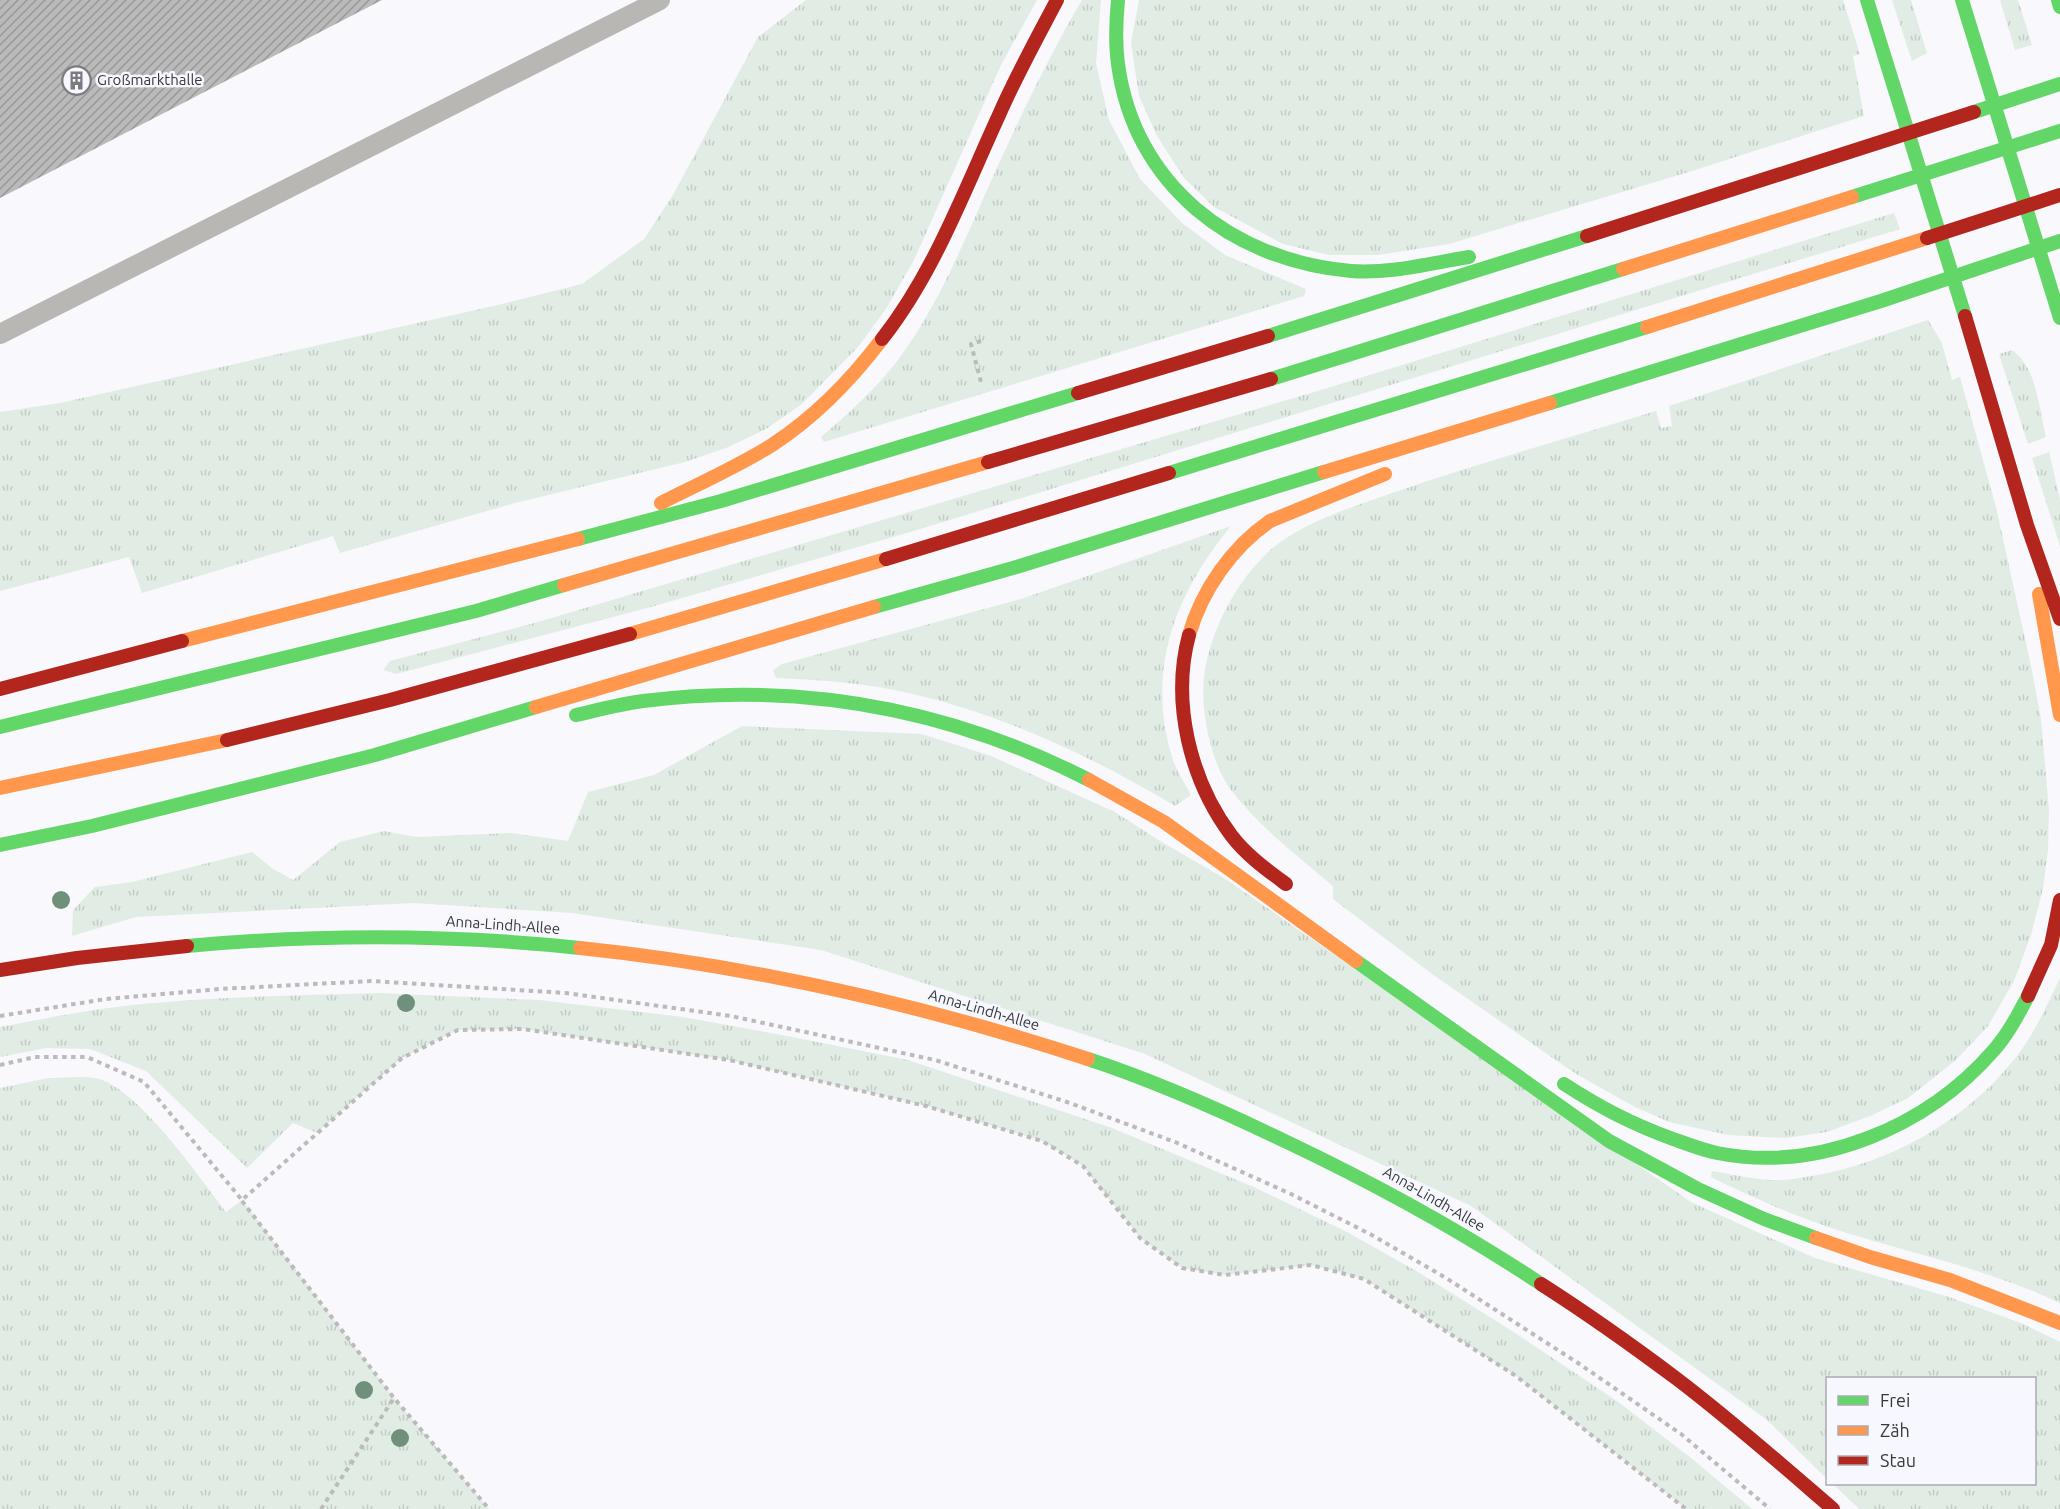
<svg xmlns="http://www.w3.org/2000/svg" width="2060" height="1509" viewBox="0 0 2060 1509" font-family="Ubuntu,sans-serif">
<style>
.grass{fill:url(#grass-tufts)}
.building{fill:url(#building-hatch)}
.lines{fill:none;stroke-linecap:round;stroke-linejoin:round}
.path{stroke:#bcbbba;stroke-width:4;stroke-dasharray:4.5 4.5;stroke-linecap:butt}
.lane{stroke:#b9b7b3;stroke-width:20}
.fast{stroke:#63d668;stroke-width:14}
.slow{stroke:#ff974d;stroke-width:14}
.jam{stroke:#b3261e;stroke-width:14}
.tree{fill:#70907b}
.labels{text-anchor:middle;stroke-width:5;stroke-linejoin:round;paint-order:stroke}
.poi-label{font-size:15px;fill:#38383b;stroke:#f6f7ff;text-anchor:start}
.street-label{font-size:15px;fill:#38383b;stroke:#f6f7ff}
</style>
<defs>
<pattern id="grass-tufts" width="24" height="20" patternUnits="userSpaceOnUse" patternTransform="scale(1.5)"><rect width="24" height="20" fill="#e1ede4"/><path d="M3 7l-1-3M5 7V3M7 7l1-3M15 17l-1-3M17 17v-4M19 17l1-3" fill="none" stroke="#c2ccc4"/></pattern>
<pattern id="building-hatch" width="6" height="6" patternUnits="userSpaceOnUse" patternTransform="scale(1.5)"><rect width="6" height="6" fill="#bababb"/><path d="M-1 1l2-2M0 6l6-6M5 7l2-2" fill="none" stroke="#989899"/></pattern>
</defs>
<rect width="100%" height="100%" fill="#f8f8fd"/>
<!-- grass -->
<path class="grass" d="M806,0H1037L1001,65L914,260L886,309L858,347L802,404L766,429L726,448L685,462L515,503L340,553L333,536L142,593L129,557L0,591V412L60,403L498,305L582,284L644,239L673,195L758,37Z
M1082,0H1101L1096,64L1109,120L1140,179L1182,223L1225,255L1306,289L1304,296L824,442L821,437C849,413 879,386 901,356C942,299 967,234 996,170C1022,113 1050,54 1082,0Z
M1139,0H1843L1860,54L1853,56L1864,116L1692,171L1449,244L1378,255H1329L1283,244L1214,207L1184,178L1157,136L1139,96L1131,43Z
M1892,0H1911L1927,53L1912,61Z
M2000,0H2018L2032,45L2015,50Z
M1894,213L1900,229L1897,230L917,530L651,607L396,674L383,670L390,661L538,622L1321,390Z
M1928,320L1942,343L1952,380L1960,377L1996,507L2031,666L2041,719L2049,810L2048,850L2043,888L2031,935L2014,981L1988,1026L1956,1060L1908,1098L1870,1116L1827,1132L1786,1138L1728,1135L1669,1122L1633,1106L1576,1074L1432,974L1333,899V886C1298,856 1259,827 1231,790C1211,764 1200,709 1204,677C1210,633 1232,589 1263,557C1295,524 1350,508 1392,493C1479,463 1568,438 1656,411L1661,428L1672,426L1669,406Z
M2012,350C2037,367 2039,409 2046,437L2028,444L1999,354Z
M2049,452L2060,499V546L2032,458Z
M1231,526C1174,595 1144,674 1174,763C1178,774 1186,785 1191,795L1175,806C1090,755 991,709 894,690C855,682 815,680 776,678L773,670L782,664L1024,598Z
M742,726L922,734L991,756L1115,812L1160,841L1224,878L1691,1202L1815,1258L1949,1297L2021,1323L2060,1342V1509H1859L1833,1484H2034V1378H1828L1827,1479L1767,1420L1471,1206L1145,1054L821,950L572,913L414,903L136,917L72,936L73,910L95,887L132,882L252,852L273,869L293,880L340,842L384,831L416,837L511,833L568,841L588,792L654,775Z
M2060,978V1303C1993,1271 1918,1255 1847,1233C1800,1219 1754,1198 1711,1177L1712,1171C1731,1174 1751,1179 1771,1180C1784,1181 1799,1178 1812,1176C1891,1163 1966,1121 2016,1057C2035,1033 2047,1005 2060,978Z
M378,993L539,1000L683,1017L787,1036L908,1060L1112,1128L1256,1188L1347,1232L1418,1272L1509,1329L1617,1401L1691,1458L1752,1509H1686L1516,1376L1364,1279L1311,1265L1225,1275L1182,1268L1140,1238L1083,1166L1042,1141L926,1106L729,1060L523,1029L458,1030L402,1058L317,1133L293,1123L247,1168L146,1071L90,1049L46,1048L0,1057V1027C36,1020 72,1013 108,1008C198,996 289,996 378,993Z
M48,1078C63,1078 84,1075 99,1079C140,1091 199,1177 226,1212L242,1200L394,1398L489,1509H0V1088Z"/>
<!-- building -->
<path class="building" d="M0,0H382L0,198Z"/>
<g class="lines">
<!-- path -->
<path class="path" d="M981,341L971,344L982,386
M0,1016L106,999L220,989L371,981L566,993L731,1016L935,1060L1067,1102L1175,1142L1291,1194L1370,1234L1446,1278L1578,1363L1681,1434L1770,1509
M0,1065L35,1057H87L144,1082L242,1200L402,1058L458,1030L523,1029L729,1060L926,1106L1042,1141L1083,1166L1140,1238L1182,1268L1225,1275L1311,1265L1364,1279L1516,1376L1686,1509
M242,1201L394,1398L489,1509
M321,1509L394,1398"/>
<!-- lane -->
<path class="lane" d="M0,334L660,0"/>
<!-- fast -->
<path class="fast" d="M1118,0C1116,21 1115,42 1118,64C1134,185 1233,261 1351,271C1390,274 1431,263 1469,257
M1867,0L1965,316
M1962,0L2060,318
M2058,0L2060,7
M1974,112L2060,84
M1852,197L2060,131
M1268,336L1587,236
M1271,379L1623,269
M1550,403L1881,301L2060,241
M1169,473L1647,327
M578,539L721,501L1078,393
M874,607L1013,568L1324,472
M576,715C598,710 620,704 643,701C800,681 948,708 1089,780
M0,727L476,611L564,585
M0,845L92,826L375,755L536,707
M187,946C319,934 449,934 580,948
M1356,961L1609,1141L1696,1188L1764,1219L1816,1238
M1088,1059C1158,1082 1225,1112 1291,1144C1377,1185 1461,1231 1541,1284
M1564,1084C1601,1108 1632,1124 1673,1139C1687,1144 1702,1150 1717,1153C1819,1173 1927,1127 1994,1050C2008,1034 2018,1015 2028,996"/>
<!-- slow -->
<path class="slow" d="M1623,269L1852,197
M1647,327L1927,238
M1324,472L1550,403
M661,503C698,484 737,467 772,445C815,417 851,380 882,339
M564,585L988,462
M2039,594L2060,715
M630,634L886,559
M1189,635C1202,590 1232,547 1270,521L1385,474
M182,641L578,539
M536,707L874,607
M1089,780L1164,822L1356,961
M0,788L227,740
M580,948C753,966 923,1005 1088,1059
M1816,1238L1870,1257L1950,1280L2060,1323"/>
<!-- jam -->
<path class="jam" d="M1587,236L1974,112
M1927,238L2060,195
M1965,316L2027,525L2060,619
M882,339C934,273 964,191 999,115C1016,76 1037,38 1057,0
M1078,393L1268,336
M988,462L1271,379
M886,559L1169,473
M1189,635C1171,702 1190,780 1231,835C1246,855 1267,870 1286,884
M0,689L182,641
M227,740L390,700L630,634
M0,970L77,958L187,946
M2028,996L2051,945L2060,900
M1541,1284C1588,1314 1633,1346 1677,1379C1731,1420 1782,1465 1833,1509"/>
</g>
<!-- trees -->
<g class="tree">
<circle cx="61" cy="900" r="9"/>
<circle cx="406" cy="1003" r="9"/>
<circle cx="364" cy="1390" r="9"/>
<circle cx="400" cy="1438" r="9"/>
</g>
<!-- icons -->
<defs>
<symbol id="building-ring" viewBox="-11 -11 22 22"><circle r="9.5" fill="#f6f7ff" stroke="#7b7b7f" stroke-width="1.5"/><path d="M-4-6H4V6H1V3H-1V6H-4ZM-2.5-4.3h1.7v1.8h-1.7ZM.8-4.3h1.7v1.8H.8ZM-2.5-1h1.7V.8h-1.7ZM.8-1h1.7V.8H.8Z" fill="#7b7b7f"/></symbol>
</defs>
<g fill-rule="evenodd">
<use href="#building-ring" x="60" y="64" width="33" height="33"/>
</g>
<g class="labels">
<!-- poi labels -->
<g class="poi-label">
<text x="97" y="85">Großmarkthalle</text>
</g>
<!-- street labels -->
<g class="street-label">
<text transform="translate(503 925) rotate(4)" y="5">Anna-Lindh-Allee</text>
<text transform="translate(984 1010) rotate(16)" y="5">Anna-Lindh-Allee</text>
<text transform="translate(1434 1199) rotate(30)" y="5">Anna-Lindh-Allee</text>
</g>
</g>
<!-- legend -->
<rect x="1826" y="1377" width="210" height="108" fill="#f6f7ff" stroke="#aaabb1" stroke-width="1.5"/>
<rect x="1838" y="1396" width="30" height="9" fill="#63d668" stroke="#aaabb1" stroke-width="1.5"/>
<text x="1880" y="1407" font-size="18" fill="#38383b">Frei</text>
<rect x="1838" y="1426" width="30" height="9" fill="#ff974d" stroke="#aaabb1" stroke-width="1.5"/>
<text x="1880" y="1437" font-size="18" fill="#38383b">Zäh</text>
<rect x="1838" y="1456" width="30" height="9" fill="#b3261e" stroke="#aaabb1" stroke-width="1.5"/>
<text x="1880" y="1467" font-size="18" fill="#38383b">Stau</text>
</svg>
